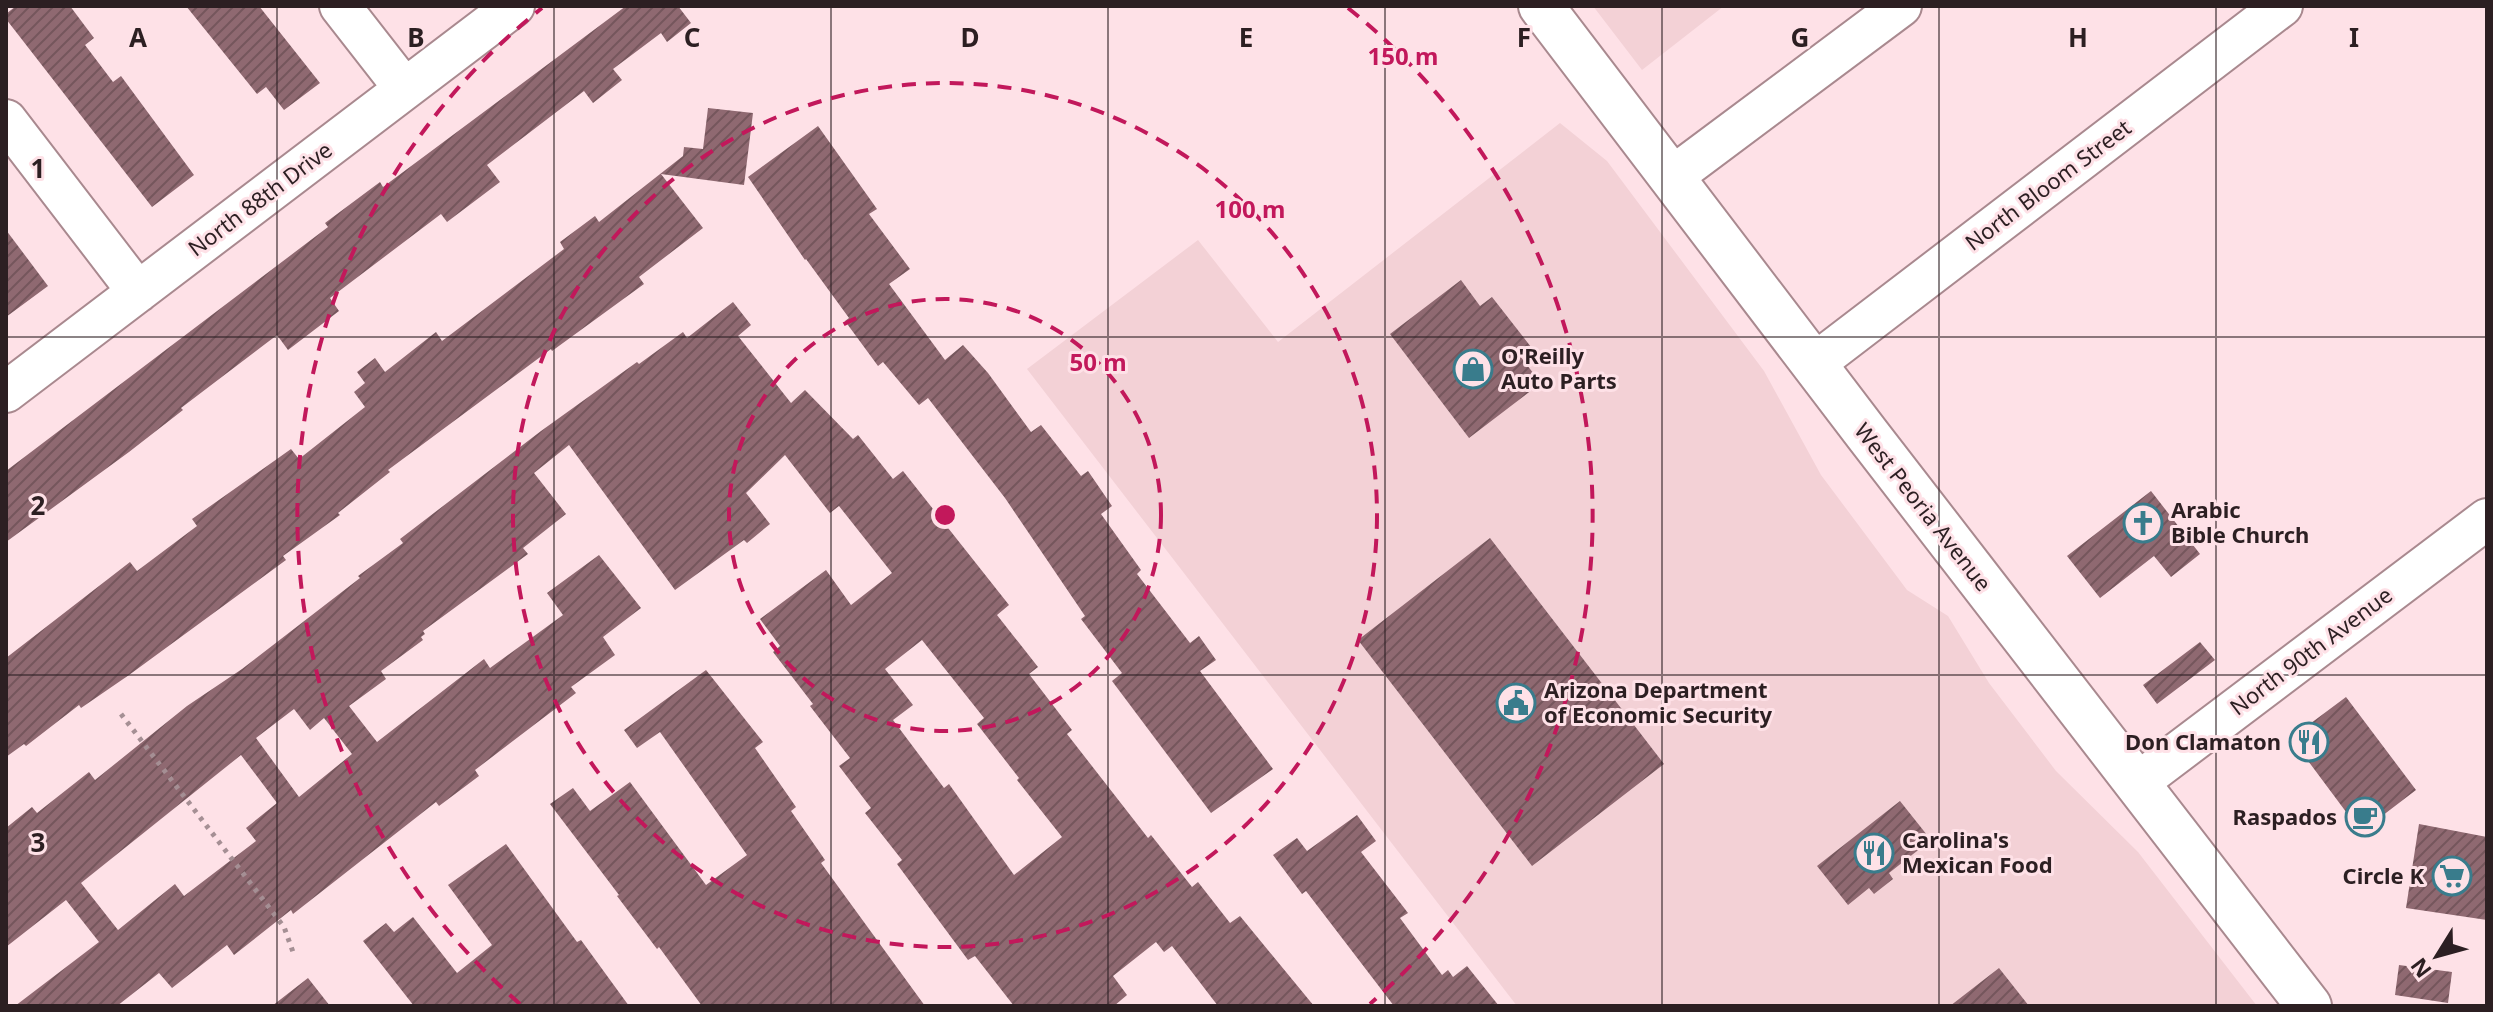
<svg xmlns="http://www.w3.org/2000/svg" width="2493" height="1012" viewBox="0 0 2493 1012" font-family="'Noto Sans',sans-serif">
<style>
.built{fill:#f3d1d6}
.building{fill:url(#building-hatch);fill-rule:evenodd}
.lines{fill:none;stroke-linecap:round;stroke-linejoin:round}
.minor-casing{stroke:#a9898f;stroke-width:44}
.major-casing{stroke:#a9898f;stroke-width:48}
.path{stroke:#a58f94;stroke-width:5;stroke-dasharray:4 6;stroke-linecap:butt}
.minor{stroke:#fff;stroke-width:40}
.major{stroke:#fff;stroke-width:44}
.grid{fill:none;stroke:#2c1f22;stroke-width:2;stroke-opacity:0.55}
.ring{fill:none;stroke:#c2185b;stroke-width:4;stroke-dasharray:14 10}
.labels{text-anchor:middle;stroke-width:6;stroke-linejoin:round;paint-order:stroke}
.street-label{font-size:22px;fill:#2c1f22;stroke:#fee1e7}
.poi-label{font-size:22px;font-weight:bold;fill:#2c1f22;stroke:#fee1e7;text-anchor:start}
.grid-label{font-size:26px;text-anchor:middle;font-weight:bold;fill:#2c1f22;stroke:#fee1e7;stroke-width:6;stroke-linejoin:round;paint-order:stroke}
.centre{fill:#c2185b;stroke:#fee1e7;stroke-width:4}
.ring-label{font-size:24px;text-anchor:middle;font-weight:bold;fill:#c2185b;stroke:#fee1e7;stroke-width:6;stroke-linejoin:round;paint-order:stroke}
</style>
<defs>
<pattern id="building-hatch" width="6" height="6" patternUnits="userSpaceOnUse" patternTransform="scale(2)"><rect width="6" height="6" fill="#8f6971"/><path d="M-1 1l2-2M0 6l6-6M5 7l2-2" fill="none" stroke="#75565c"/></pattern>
</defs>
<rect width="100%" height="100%" fill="#fee1e7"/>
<!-- built -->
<path class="built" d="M1593,6H1724L1642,70Z
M1560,123L1607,161L1764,371L1821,475L1907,590L1948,616L1989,683L2056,771L2138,852L2257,1006H1517L1027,369L1198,240L1278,342Z"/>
<!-- building -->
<path class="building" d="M16,6H70L94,38L85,45L113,82L121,76L194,175L152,207L6,19V14Z
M186,6H259L320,83L284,110L266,87L257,94Z
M626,6H678L691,23L667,42L661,33L613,69L622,80L593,103L584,91L487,165L500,182L447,222L441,214L330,298L339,311L288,350L277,335L181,408L183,410L129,452L6,542V471L328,227L325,223L380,182L383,187Z
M708,108L753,113L744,185L661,174L703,228L639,277L644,284L552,351L551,349L388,470L390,472L338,513L340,515L283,556L286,560L129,675L81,708L79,705L26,746L24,744L6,757V658L130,562L137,571L197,526L192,519L291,449L299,459L365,407L354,392L365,383L357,372L375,358L385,372L436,332L442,341L564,249L560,242L595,216L599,222L683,156L684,147L703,149Z
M818,126L877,209L869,214L910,269L889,284L945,360L963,345L988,373L1031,432L1041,425L1081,476L1088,471L1112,506L1101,514L1141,570L1137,574L1190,643L1199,636L1216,660L1200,671L1273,769L1211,813L1112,681L1122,673L1081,619L1085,616L1005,498L928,398L919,405L883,362L878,366L845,321L849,318L806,259L805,260L748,177Z
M6,230L48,286L6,317Z
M1461,280L1480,306L1492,297L1531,347L1520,356L1541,383L1469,438L1390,334Z
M733,302L751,325L738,336L791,403L805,390L853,439L858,435L893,479L903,471L1009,605L997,615L1038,667L1029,674L1072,730L1067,734L1148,838L1151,835L1192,887L1198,882L1230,923L1240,916L1314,1006H1218L1172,946L1164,952L1156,942L1113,976L1127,995L1114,1006H1014L975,956L968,960L897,864L902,860L865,813L871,808L839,766L850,758L810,706L813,704L773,652L780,646L760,619L826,570L851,605L892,573L839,506L830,513L785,455L746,493L770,524L747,543L744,540L675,590L569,445L534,473L566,514L523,548L528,554L423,631L425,634L421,637L423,640L381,671L386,679L349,706L377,742L484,659L490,668L563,615L547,593L599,555L641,608L603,637L615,655L571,687L576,693L475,770L479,776L439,806L436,802L293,914L291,910L234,955L227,945L172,988L159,973L117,1006H15L99,942L66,900L6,947V828L32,807L37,813L89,772L95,780L187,706L242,669L360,578L358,576L403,543L400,539L541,431L637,362L639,364L683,332L687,338ZM922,640L984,718L977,724L1019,778L1017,780L1062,837L1014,875L949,784L944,788L893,720L913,705L885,669ZM294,709L310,730L324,718L352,754L299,797L256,738ZM241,755L277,803L246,828L256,841L184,896L175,884L118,930L81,883Z
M2151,491L2200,554L2171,577L2154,556L2100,598L2067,556Z
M1490,538L1664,764L1532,866L1358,640Z
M2200,642L2215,660L2157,704L2143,685Z
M706,670L763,742L755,748L796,807L791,811L825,860L821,863L925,1006H702L659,947L657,949L617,896L619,895L550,804L573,788L590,811L630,782L706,885L747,855L660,732L637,748L624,730Z
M2346,697L2416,790L2361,832L2291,738Z
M1900,801L1931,840L1889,873L1893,879L1874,894L1869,888L1848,905L1817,866Z
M1357,815L1376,841L1361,852L1408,913L1400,918L1442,975L1448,970L1453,977L1467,966L1499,1006H1394L1306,891L1302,894L1273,855L1297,838L1307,851Z
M2419,824L2487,837V920L2406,908Z
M506,844L577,942L581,940L629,1006H414L363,941L386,923L394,932L413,917L457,973L492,945L448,885Z
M2399,965L2452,972L2448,1003L2395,995Z
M1999,968L2029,1006H1950Z
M308,978L330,1006H272Z"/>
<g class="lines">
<defs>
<path id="minor" d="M340,6L404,88
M6,120L138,292
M1672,177L1901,6
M1814,364L2282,6
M6,392L514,6
M2136,784L2487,519"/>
<path id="major" d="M1541,6L1867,434L2309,1006"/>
</defs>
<!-- minor casing -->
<use href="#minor" class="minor-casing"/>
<!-- major casing -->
<use href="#major" class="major-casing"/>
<!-- path -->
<path class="path" d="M121,714L284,927L293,952"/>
<!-- minor -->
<use href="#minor" class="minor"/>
<!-- major -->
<use href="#major" class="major"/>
</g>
<!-- grid -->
<path class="grid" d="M277,6V1006M554,6V1006M831,6V1006M1108,6V1006M1385,6V1006M1662,6V1006M1939,6V1006M2216,6V1006M6,337H2487M6,675H2487"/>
<!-- distance rings -->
<g class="ring">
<circle cx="945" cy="515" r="216"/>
<circle cx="945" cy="515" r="432"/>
<path d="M520 1004A648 648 0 0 1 542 8M1348 8A648 648 0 0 1 1370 1004"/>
</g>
<!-- icons -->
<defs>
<symbol id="shop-ring" viewBox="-11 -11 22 22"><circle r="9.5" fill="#fee1e7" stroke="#397c8c" stroke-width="1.5"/><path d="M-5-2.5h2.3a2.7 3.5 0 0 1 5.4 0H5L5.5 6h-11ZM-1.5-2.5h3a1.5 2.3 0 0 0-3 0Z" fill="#397c8c"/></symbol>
<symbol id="church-ring" viewBox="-11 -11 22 22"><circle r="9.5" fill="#fee1e7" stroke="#397c8c" stroke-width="1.5"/><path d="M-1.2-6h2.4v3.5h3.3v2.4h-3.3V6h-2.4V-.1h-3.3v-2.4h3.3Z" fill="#397c8c"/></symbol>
<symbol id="civic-ring" viewBox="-11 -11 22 22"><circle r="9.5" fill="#fee1e7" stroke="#397c8c" stroke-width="1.5"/><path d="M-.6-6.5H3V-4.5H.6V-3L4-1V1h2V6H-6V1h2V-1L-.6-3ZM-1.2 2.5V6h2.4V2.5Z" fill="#397c8c"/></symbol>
<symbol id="restaurant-ring" viewBox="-11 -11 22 22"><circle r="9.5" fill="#fee1e7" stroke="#397c8c" stroke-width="1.5"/><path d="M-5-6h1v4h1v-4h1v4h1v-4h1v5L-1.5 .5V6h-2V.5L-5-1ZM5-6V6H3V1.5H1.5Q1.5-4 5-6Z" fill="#397c8c"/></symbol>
<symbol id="cafe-ring" viewBox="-11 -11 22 22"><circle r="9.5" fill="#fee1e7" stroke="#397c8c" stroke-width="1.5"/><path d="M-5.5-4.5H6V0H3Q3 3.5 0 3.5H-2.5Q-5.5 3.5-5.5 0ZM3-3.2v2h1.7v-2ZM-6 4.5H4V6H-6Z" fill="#397c8c"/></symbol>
<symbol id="supermarket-ring" viewBox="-11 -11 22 22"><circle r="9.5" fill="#fee1e7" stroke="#397c8c" stroke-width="1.5"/><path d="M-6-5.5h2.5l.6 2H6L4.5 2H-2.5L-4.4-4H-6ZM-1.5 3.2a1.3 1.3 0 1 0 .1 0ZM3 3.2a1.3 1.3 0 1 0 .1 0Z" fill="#397c8c"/></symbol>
</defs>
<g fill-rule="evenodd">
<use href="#shop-ring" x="1451" y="347" width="44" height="44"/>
<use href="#church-ring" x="2121" y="501" width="44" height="44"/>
<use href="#civic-ring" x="1494" y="681" width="44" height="44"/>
<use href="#restaurant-ring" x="2287" y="720" width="44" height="44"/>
<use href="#cafe-ring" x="2343" y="795" width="44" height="44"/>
<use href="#restaurant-ring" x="1852" y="831" width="44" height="44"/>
<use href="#supermarket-ring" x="2430" y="854" width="44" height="44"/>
</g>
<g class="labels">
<!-- street labels -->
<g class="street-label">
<text transform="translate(2048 185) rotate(-37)" y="8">North Bloom Street</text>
<text transform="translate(260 199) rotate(-37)" y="8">North 88th Drive</text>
<text transform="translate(1923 507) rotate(52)" y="8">West Peoria Avenue</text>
<text transform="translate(2311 651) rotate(-37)" y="8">North 90th Avenue</text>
</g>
<!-- poi labels -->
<g class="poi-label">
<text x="1501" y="364">O'Reilly<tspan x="1501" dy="25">Auto Parts</tspan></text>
<text x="2171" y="518">Arabic<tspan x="2171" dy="25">Bible Church</tspan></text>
<text x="1544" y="698">Arizona Department<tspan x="1544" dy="25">of Economic Security</tspan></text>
<text x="2281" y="750" text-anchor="end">Don Clamaton</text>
<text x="2337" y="825" text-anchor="end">Raspados</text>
<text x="1902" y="848">Carolina's<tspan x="1902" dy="25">Mexican Food</tspan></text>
<text x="2424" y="884" text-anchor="end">Circle K</text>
</g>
</g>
<g class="grid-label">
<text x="138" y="47">A</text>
<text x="416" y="47">B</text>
<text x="692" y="47">C</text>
<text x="970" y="47">D</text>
<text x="1246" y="47">E</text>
<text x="1524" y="47">F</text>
<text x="1800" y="47">G</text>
<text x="2078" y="47">H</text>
<text x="2354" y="47">I</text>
<text x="38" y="178">1</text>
<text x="38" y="515">2</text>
<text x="38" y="852">3</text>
</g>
<circle cx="945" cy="515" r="12" class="centre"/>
<g class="ring-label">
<text x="1403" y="65">150 m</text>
<text x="1250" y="218">100 m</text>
<text x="1098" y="371">50 m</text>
</g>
<!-- border -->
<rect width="2493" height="1012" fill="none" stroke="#2c1f22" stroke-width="16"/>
<!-- north arrow -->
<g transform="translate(2437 956) rotate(233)" stroke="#fee1e7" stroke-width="6" paint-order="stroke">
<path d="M0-6L14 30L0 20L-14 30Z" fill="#2c1f22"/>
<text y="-12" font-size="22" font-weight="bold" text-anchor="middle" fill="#2c1f22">N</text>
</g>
</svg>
